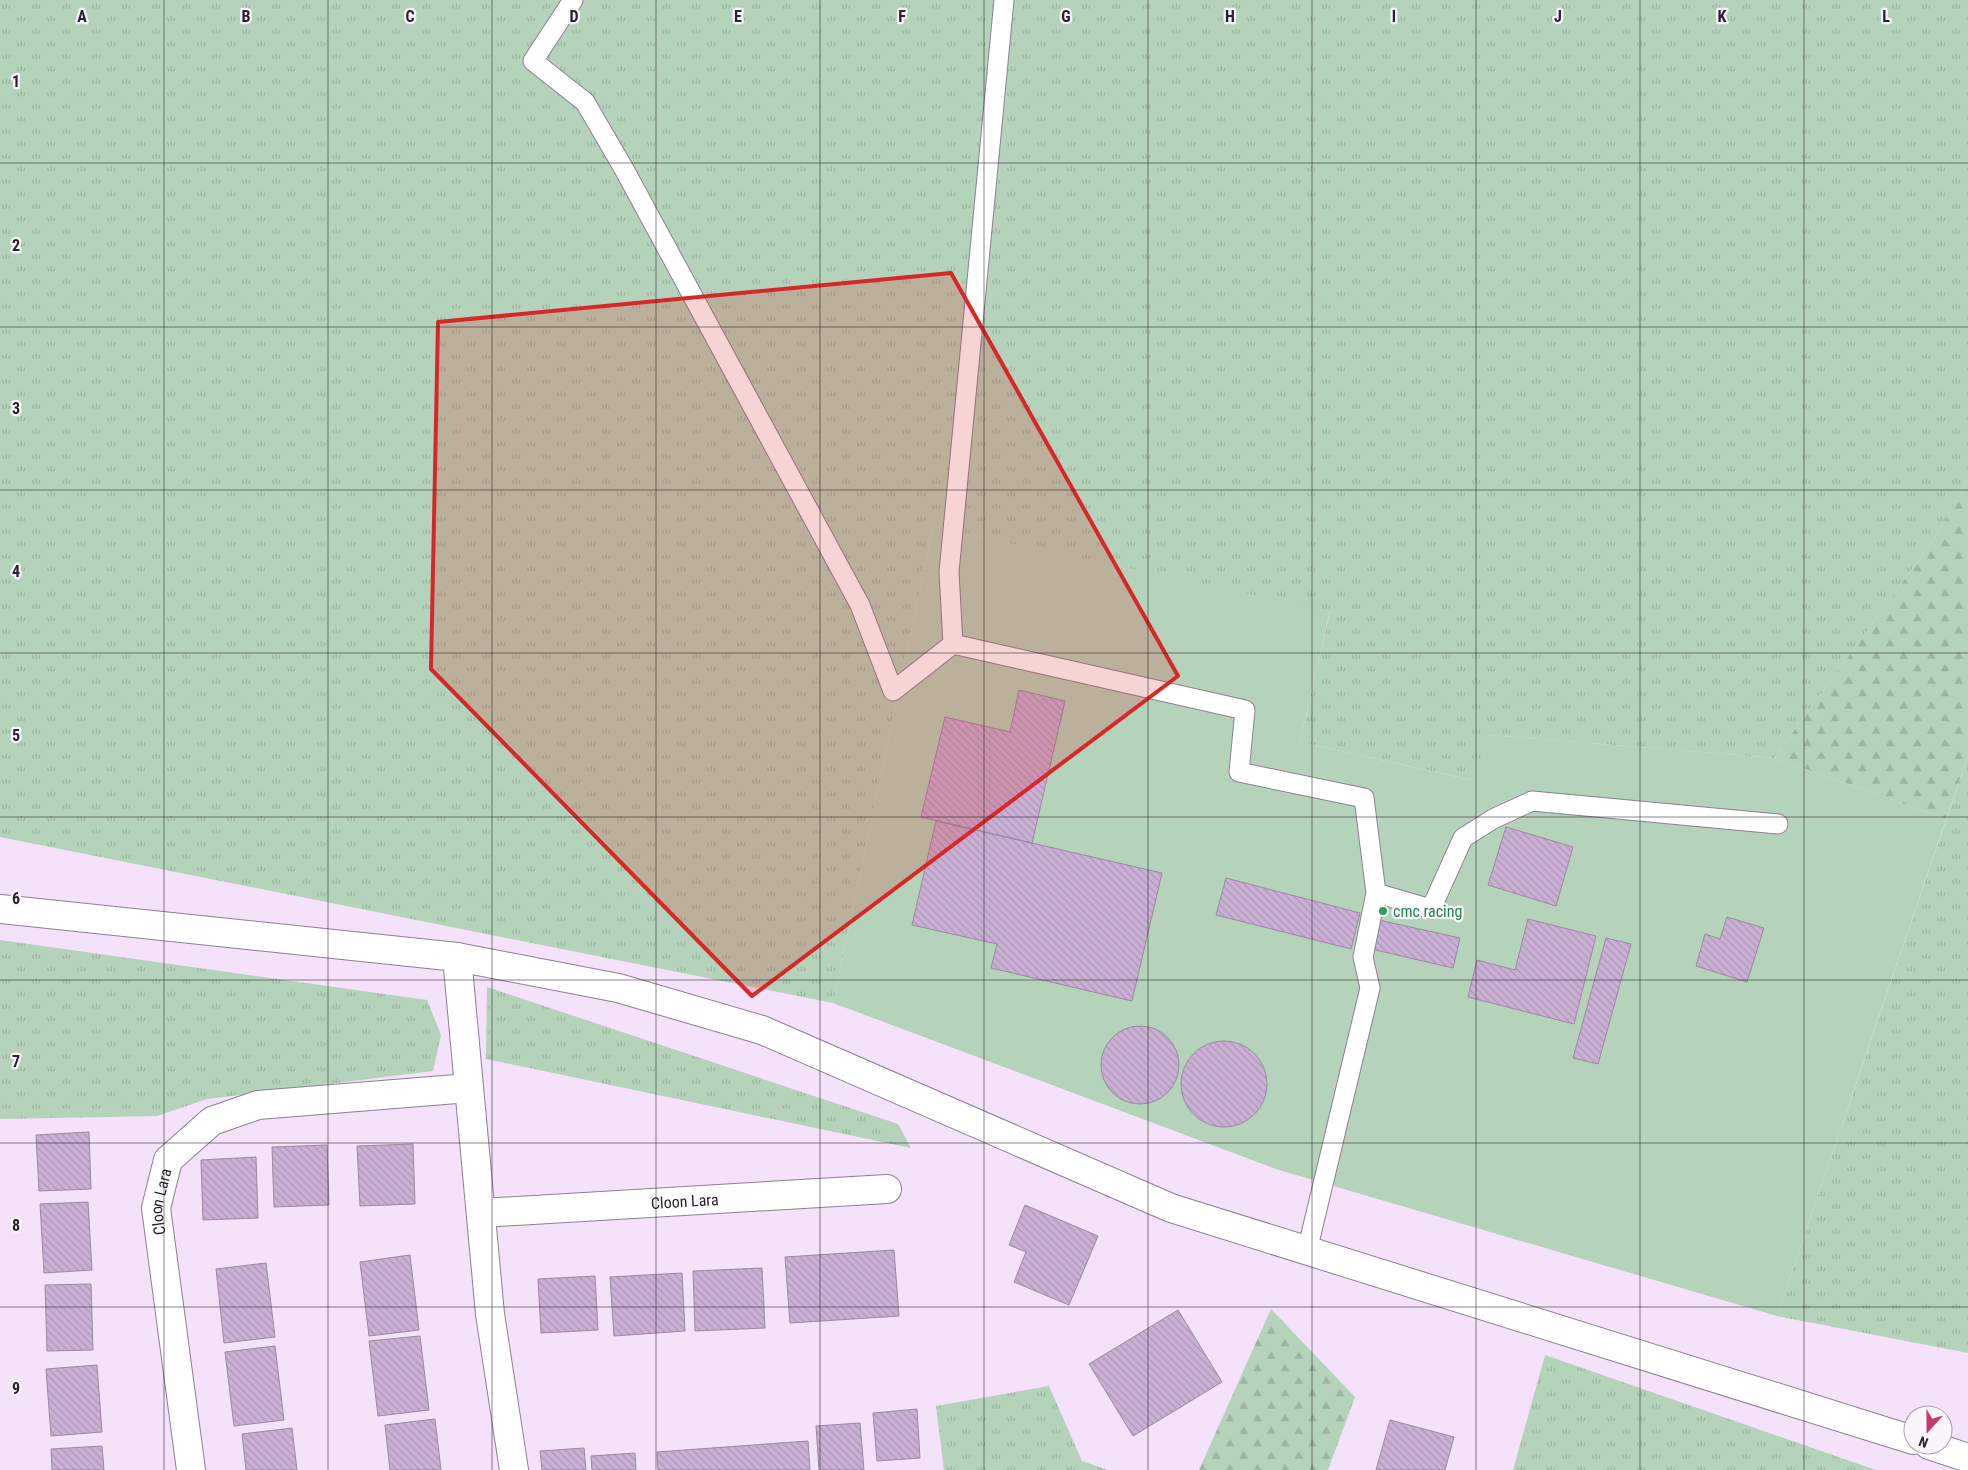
<svg xmlns="http://www.w3.org/2000/svg" width="1968" height="1470" viewBox="0 0 1968 1470" font-family="'Roboto Condensed',sans-serif">
<style>
.grass{fill:url(#grass-tufts)}
.forest{fill:url(#forest-firs)}
.garden{fill:#b5d2ba}
.building{fill:url(#building-back-hatch);stroke:#998a9f}
.lines{fill:none;stroke-linecap:round;stroke-linejoin:round}
.service-casing{stroke:#8e7f94;stroke-width:21}
.minor-casing{stroke:#8e7f94;stroke-width:30}
.secondary-casing{stroke:#8e7f94;stroke-width:30}
.service{stroke:#fff;stroke-width:19}
.minor{stroke:#fff;stroke-width:28}
.secondary{stroke:#fff;stroke-width:28}
.marked{fill:#d62828;fill-opacity:0.2;stroke:#d62828;stroke-width:4;stroke-linejoin:round}
.grid{fill:none;stroke:#28222a;stroke-width:1;stroke-opacity:0.55}
.leisure-dot{fill:#2e9e5b;stroke:#faf4fd;stroke-width:2}
.labels{text-anchor:middle;stroke-width:4.5;stroke-linejoin:round;paint-order:stroke}
.leisure-label{font-size:16px;fill:#27864d;stroke:#faf4fd;text-anchor:start}
.street-label{font-size:16px;fill:#28222a;stroke:#faf4fd}
.grid-label{font-size:16px;text-anchor:middle;font-weight:bold;fill:#28222a;stroke:#faf4fd;stroke-width:4.5;stroke-linejoin:round;paint-order:stroke}
</style>
<defs>
<pattern id="grass-tufts" width="24" height="20" patternUnits="userSpaceOnUse" patternTransform="scale(1.25)"><rect width="24" height="20" fill="#b5d2ba"/><path d="M3 7l-1-3M5 7V3M7 7l1-3M15 17l-1-3M17 17v-4M19 17l1-3" fill="none" stroke="#9cb4a0"/></pattern>
<pattern id="forest-firs" width="22" height="20" patternUnits="userSpaceOnUse" patternTransform="scale(1.25)"><rect width="22" height="20" fill="#b5d2ba"/><path d="M5 1l3.5 6h-7zM16 11l3.5 6h-7z" fill="#9cb4a0"/></pattern>
<pattern id="building-back-hatch" width="6" height="6" patternUnits="userSpaceOnUse" patternTransform="scale(1.25)"><rect width="6" height="6" fill="#cab0d4"/><path d="M-1 5l2 2M0 0l6 6M5-1l2 2" fill="none" stroke="#ae97b6"/></pattern>
</defs>
<rect width="100%" height="100%" fill="#f3e2f9"/>
<!-- grass -->
<path class="grass" d="M0,0H1968V480L1934,539L1774,758L1490,735L1476,781L1300,742L1330,612L933,527L833,1003L0,837Z
M1968,756V1353L1777,1316Z
M0,940L427,1000L441,1035L433,1071L207,1099L157,1116L0,1119Z
M487,987L898,1124L911,1148L486,1059Z
M1545,1355L1876,1470H1513Z
M1049,1386L1082,1461L1108,1470H944L936,1406Z"/>
<!-- forest -->
<path class="forest" d="M1968,480V756L1946,819L1774,758L1934,539Z
M1271,1309L1355,1397L1328,1470H1199Z"/>
<!-- garden -->
<path class="garden" d="M933,527L1330,611L1300,742L1475,781L1490,735L1774,758L1946,819L1777,1316L1279,1170L833,1003Z"/>
<!-- building -->
<path class="building" d="M1019,690L1065,701L1032,843L921,817L945,717L1010,732Z
M936,821L1162,873L1132,1001L991,968L997,944L912,925Z
M1506,827L1573,847L1556,906L1488,885Z
M1226,878L1360,913L1351,949L1216,915Z
M1727,917L1764,928L1747,982L1696,966L1705,934L1720,939Z
M1374,919L1460,938L1453,968L1367,948Z
M1528,919L1596,936L1574,1024L1468,997L1477,960L1515,970Z
M1606,938L1631,944L1598,1064L1573,1058Z
M1101 1065a39 39 0 1 1 78 0a39 39 0 1 1-78 0Z
M1181 1084a43 43 0 1 1 86 0a43 43 0 1 1-86 0Z
M89,1132L91,1189L39,1191L36,1135Z
M413,1144L415,1204L360,1206L357,1146Z
M327,1145L329,1205L274,1207L272,1147Z
M256,1157L258,1218L203,1220L201,1160Z
M88,1202L92,1270L44,1273L40,1204Z
M1025,1205L1098,1236L1069,1305L1014,1282L1026,1252L1009,1245Z
M894,1250L899,1316L790,1323L785,1257Z
M410,1255L419,1330L369,1336L360,1262Z
M266,1263L275,1337L224,1343L216,1269Z
M762,1268L765,1328L695,1331L693,1271Z
M682,1273L685,1331L614,1336L610,1277Z
M595,1276L598,1330L541,1333L538,1279Z
M91,1284L93,1350L47,1351L45,1285Z
M1178,1310L1222,1382L1133,1436L1089,1364Z
M420,1336L429,1410L378,1416L369,1341Z
M275,1346L284,1420L234,1426L225,1352Z
M97,1365L102,1432L51,1436L46,1369Z
M917,1409L920,1458L877,1461L873,1413Z
M435,1419L441,1470H390L385,1425Z
M1390,1420L1454,1437L1445,1470H1376Z
M860,1423L864,1470H819L816,1426Z
M292,1428L297,1470H246L242,1434Z
M808,1441L810,1470H658L657,1452Z
M102,1446L104,1470H52L51,1449Z
M584,1448L586,1470H542L540,1451Z
M635,1453L636,1470H592L591,1456Z"/>
<g class="lines">
<defs>
<path id="service" d="M573,0L533,61L585,102L624,169L860,605L893,691L953,644
M1004,0L949,572L953,644L1245,710L1239,772L1364,798L1376,893L1363,957L1370,988L1307,1251
M1376,893L1431,909L1463,838L1493,819L1532,801L1778,824"/>
<g id="minor">
<path d="M457,957L490,1314L514,1470"/>
<path id="s1" d="M481,1213L887,1189"/>
<path id="s2" d="M191,1470L156,1208L168,1160L212,1121L258,1105L469,1088"/>
</g>
<path id="secondary" d="M0,909L457,957L618,988L762,1030L1171,1208L1913,1440
M1929,1445L1968,1458"/>
</defs>
<!-- service casing -->
<use href="#service" class="service-casing"/>
<!-- minor casing -->
<use href="#minor" class="minor-casing"/>
<!-- secondary casing -->
<use href="#secondary" class="secondary-casing"/>
<!-- service -->
<use href="#service" class="service"/>
<!-- minor -->
<use href="#minor" class="minor"/>
<!-- secondary -->
<use href="#secondary" class="secondary"/>
</g>
<!-- marked area -->
<path class="marked" d="M951,273L1178,676L752,996L431,669L438,322Z"/>
<!-- grid -->
<path class="grid" d="M164,0V1470M328,0V1470M492,0V1470M656,0V1470M820,0V1470M984,0V1470M1148,0V1470M1312,0V1470M1476,0V1470M1640,0V1470M1804,0V1470M0,163H1968M0,327H1968M0,490H1968M0,653H1968M0,817H1968M0,980H1968M0,1143H1968M0,1307H1968"/>
<!-- markers -->
<circle class="leisure-dot" cx="1383" cy="911" r="5"/>
<g class="labels">
<!-- leisure labels -->
<g class="leisure-label">
<text x="1393" y="917">cmc racing</text>
</g>
<!-- street labels -->
<g class="street-label">
<text dy="6" stroke="none"><textPath href="#s2" startOffset="271">Cloon Lara</textPath></text>
<text dy="6" stroke="none"><textPath href="#s1" startOffset="204">Cloon Lara</textPath></text>
</g>
</g>
<g class="grid-label">
<text x="82" y="22">A</text>
<text x="246" y="22">B</text>
<text x="410" y="22">C</text>
<text x="574" y="22">D</text>
<text x="738" y="22">E</text>
<text x="902" y="22">F</text>
<text x="1066" y="22">G</text>
<text x="1230" y="22">H</text>
<text x="1394" y="22">I</text>
<text x="1558" y="22">J</text>
<text x="1722" y="22">K</text>
<text x="1886" y="22">L</text>
<text x="16" y="87">1</text>
<text x="16" y="251">2</text>
<text x="16" y="414">3</text>
<text x="16" y="577">4</text>
<text x="16" y="741">5</text>
<text x="16" y="904">6</text>
<text x="16" y="1067">7</text>
<text x="16" y="1231">8</text>
<text x="16" y="1394">9</text>
</g>
<!-- north arrow -->
<g transform="translate(1928 1430) rotate(201)"><circle r="24" fill="#faf4fd" stroke="#a6a0a9"/>
<path d="M0-4L9 19L0 12L-9 19Z" fill="#c53868"/>
<text y="-8" font-size="14" font-weight="bold" text-anchor="middle" fill="#28222a">N</text>
</g>
</svg>
